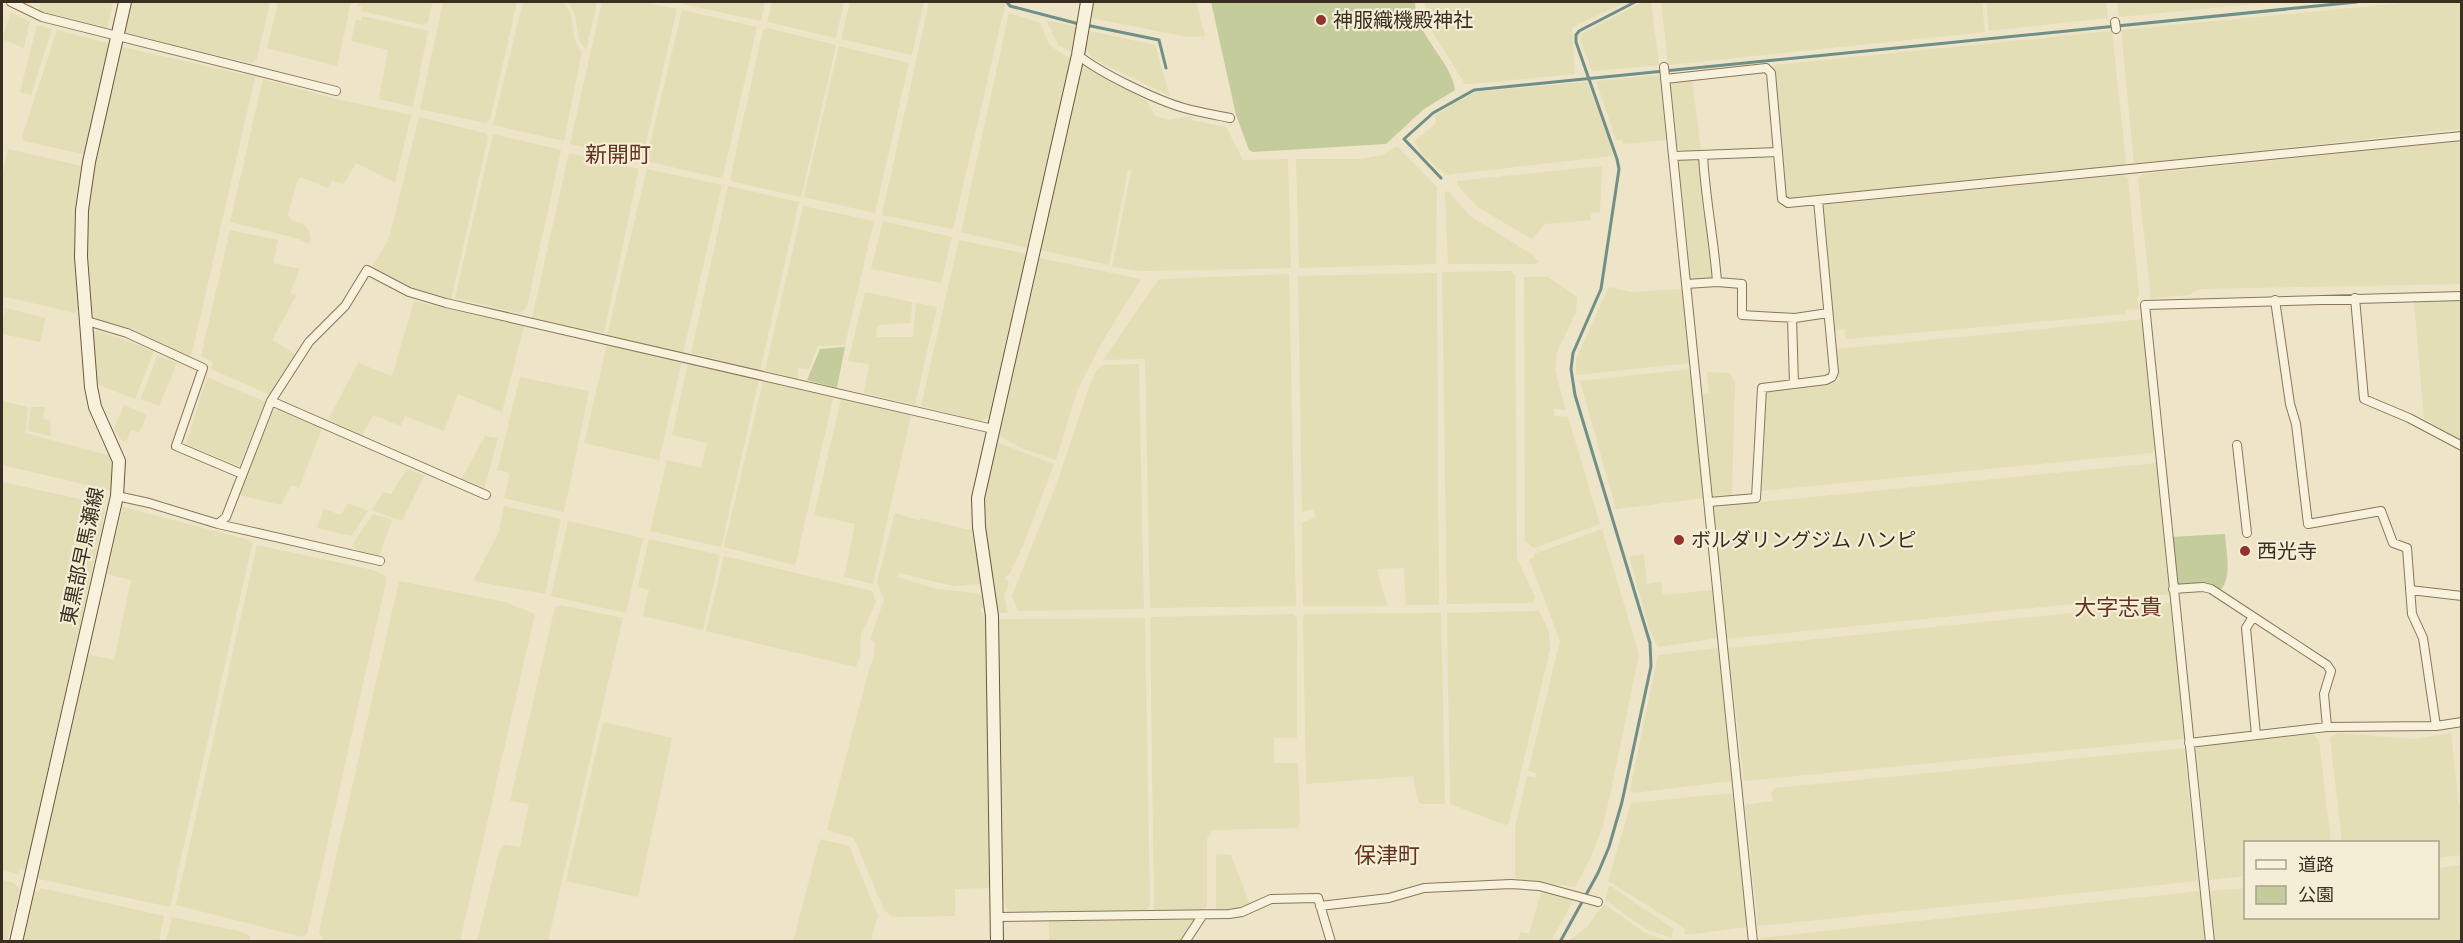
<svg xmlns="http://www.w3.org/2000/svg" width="2463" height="943" viewBox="0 0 2463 943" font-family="Lora,'Noto Sans JP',serif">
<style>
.farmland{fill:#e3deb5}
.green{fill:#c5cc9c}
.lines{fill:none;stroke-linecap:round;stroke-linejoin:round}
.stream{stroke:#6f9089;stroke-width:3}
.street-casing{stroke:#8a765d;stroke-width:10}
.secondary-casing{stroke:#6c5740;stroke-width:14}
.street{stroke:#f8f1db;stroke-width:8}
.secondary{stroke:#f8f1db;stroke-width:12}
.poi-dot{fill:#97312e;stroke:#f5eed7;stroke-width:2}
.labels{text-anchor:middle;stroke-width:4.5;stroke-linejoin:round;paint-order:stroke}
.poi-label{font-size:20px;fill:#3a2e20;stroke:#f5eed7;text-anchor:start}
.street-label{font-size:20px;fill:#3a2e20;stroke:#f5eed7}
.quarter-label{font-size:22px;fill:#663221;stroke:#f5eed7}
</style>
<rect width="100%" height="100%" fill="#eee4c8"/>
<!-- farmland -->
<path class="farmland" d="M41,2H113L107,29L47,14L39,10Z
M130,2H270L257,59L252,63L128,35L124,29Z
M278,2H351L337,66L267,48Z
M359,2H433L428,22L423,25L361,11L362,7L358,6Z
M443,2H517L490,120L485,123L420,109Z
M523,2H564L571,14L575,40L582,52L564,141L493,125Z
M568,2H597L586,50L579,40L575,14Z
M602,2H643L677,9L642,160L570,144Z
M683,2H765L761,21L683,4Z
M772,2H844L836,38L767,22Z
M850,2H924L912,55L841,39Z
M929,2H1003L1005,5L953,229L882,215Z
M1094,2H1196L1205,36L1188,37L1091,18Z
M1425,2H1627L1572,27L1575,74L1472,84H1465L1433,33L1426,14Z
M1643,2H1651L1659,65L1592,71L1580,40L1581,34Z
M1661,2H1982L1985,32L1668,65Z
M1986,2H2106L2108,18L1989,31Z
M2117,2H2274L2119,17Z
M2413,2H2461V129L2134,164L2121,30Z
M682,10L757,27L723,176L719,178L646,161Z
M11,12L30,22L24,48L2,39Z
M1009,13L1040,23L1050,46L1071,59L1028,248L961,232Z
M362,16L428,31L413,107L379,99L388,50L351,41L356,19L361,21Z
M1046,20L1079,27L1073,53L1058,45Z
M37,25L52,29L31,95L20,92Z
M768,28L836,45L801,197L734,182L730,179L763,30Z
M57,30L111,44L86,153L83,154L24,141L22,137Z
M1090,31L1155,45L1170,96L1093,59L1086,48Z
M2112,31L2126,162L2124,166L1791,199L1785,195L1773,65Z
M839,46L909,63L875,213L804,197Z
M122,47L255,77L191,357L125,328L96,319L91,311L86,242L88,206L91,179Z
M1082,65L1147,101L1155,116L1169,120L1192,116V120L1226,127L1243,160L1288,159L1291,268L1142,271L1112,267L1131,171L1128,170L1109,265L1040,250Z
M1661,75L1668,140L1623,144L1622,140H1616L1596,81Z
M263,79L336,99L411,115L395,183L356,163L343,185L333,180L328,188L300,177L296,184L288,215L292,220L303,224L309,231L311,242L309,244L296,238L230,222Z
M1692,79L1701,151H1682L1677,147L1669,82Z
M1587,82L1611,146L1612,156L1446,175L1423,155L1414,142L1436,123L1435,115L1474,92Z
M419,117L485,133L488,138L451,300L412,289L371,269L389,238Z
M493,134L561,150L527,307L519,313L455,298Z
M2461,141V284L2200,289L2189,295L2151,298L2138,179L2142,174Z
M1397,146L1437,187L1436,264L1299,268L1296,159H1361L1383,155Z
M8,149L81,166L75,205L74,247L80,306L75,313L2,296V178Z
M569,153L639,169L604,333L532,318Z
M1678,158L1699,161L1701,188L1711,237L1713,279L1691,280Z
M1602,166L1600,212L1591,213V220L1545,224L1532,239L1479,208L1458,186L1457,181Z
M647,169L722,185L683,353L607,335Z
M2123,175L2128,178L2139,294L2137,299L2139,309L2125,310V314L1846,339L1845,329L1835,331L1823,205Z
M728,186L799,202L760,370L691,353Z
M1448,191L1470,216L1533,255L1539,262L1536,264H1448L1445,192Z
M803,206L874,221L845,345L818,346L809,369L798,368V380L765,370Z
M883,221L952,237L941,283L871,269Z
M230,230L278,240L273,263L300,269L290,293L297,294L272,340L295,354L270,395L211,369L213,362L201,356Z
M959,240L1027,254L990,417L980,421L921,406Z
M1039,258L1141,279L1101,344L1077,391L1056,460L1021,448L998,435Z
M1511,271L1515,276L1517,558L1535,597L1532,603L1447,604L1442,272Z
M1437,273L1439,605H1406L1404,568L1377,569L1387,606H1303L1302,523L1316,517L1313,509L1302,512L1298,276Z
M1289,274L1296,606L1150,608L1145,359L1103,360L1159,279Z
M1524,277H1548L1577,297L1576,312L1557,352L1556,363L1555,371L1566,410L1554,409V416L1568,417L1600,524L1534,548L1525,541Z
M1609,287L1632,292L1682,289L1691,363L1576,375V359Z
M865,292L912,302L911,323L877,325L876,337H913L916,303L937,307L915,405L864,393L869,364L848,361Z
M414,301L524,326L502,412L458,394L444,431L405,416L401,426L373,415L362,436L331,423L329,418L358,363L392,376Z
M2461,301H2462L2461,441L2424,419L2414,302Z
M5,308L46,318L40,342L2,334V322Z
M2143,319L2156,449L2152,453L1761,491L1766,392L1836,382L1839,378L1837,349Z
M97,330L154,351L135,399L99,385L96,380L93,334Z
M607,345L682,361L659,460L584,443Z
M157,356L177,363L159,406L141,399Z
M688,363L759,380L721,547L650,531L667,460L701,468L707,443L672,435Z
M1139,364L1144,609L1018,611L1012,596L1058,480L1090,384L1097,370L1103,365Z
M1691,369L1705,498L1616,509L1580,381Z
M1707,372L1730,373L1735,382L1732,495L1712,496L1703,394L1709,393Z
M207,377L265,402L239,466L186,444Z
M520,377L589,391L564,512L504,498L510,473L497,470Z
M763,381L833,398L796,562L794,565L724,547Z
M841,399L911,415L873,584L844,577L855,524L814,515Z
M2,401L28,407L25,433L111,456L114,476L113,486L109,490L2,465Z
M124,405L147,415L139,433L131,429L126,442L120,439L114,429Z
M31,407H45L43,419L50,420L51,436L28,431Z
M281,409L322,428L299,488L291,485L281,505L240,495L239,491L271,412Z
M485,436L498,438L484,490L461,480Z
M996,442L1054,464L1023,546L1010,573L1005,578L1009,583L1004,596L1008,613H1001L996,610L983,512L985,484Z
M2156,463L2169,594L1726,639L1712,507Z
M407,469L424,476L402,521L372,510L383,492L391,494Z
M2,482L103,504L105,511L26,870L20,868L18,874L2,870Z
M348,503L368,511L351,536L317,528L324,509L341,515Z
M504,506L561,519L545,594L473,581L499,532Z
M123,507L253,541L170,907L39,879L36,873L87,654L114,660L131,580L107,574Z
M895,513L920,521L921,518L965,529H972L981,584L953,586L899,573L897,577L937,589L976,593L984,597L986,609L981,608V612L987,617L990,888L955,889V916L893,917L884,910L854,838L827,830L868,673L874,656L875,642L870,639L884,600L877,582Z
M373,514L392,520L379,557L359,552L352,545Z
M568,521L643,538L626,613L551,596Z
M1602,529L1639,655L1604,823L1591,857L1575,887L1517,879L1515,877V828L1527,776L1535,778L1536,773L1528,771L1560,641L1529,559L1534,557V554Z
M649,539L720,555L703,630L643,616L649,590L638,587Z
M257,545L373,570L387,577L307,934L302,937L176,905Z
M1644,555L1647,584L1661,582L1663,595L1713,590L1718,638L1658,647L1650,631L1629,556Z
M724,556L872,591L876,602L861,635L860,656L856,667L706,631Z
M399,581L505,602L535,614L460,941H324L319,932Z
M2170,603L2185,735L2183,739L1744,781L1728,648Z
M560,605L623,618L548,941H477L499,852L504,845L520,847L529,804L510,801L555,607Z
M1539,611L1549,631L1550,649L1509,823L1505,825L1450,804L1447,613Z
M1441,613L1445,804H1421L1418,800L1413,776L1306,784L1303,617L1305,614Z
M1293,614L1297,618V738H1274V763H1298L1300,824L1298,828L1213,830L1207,839V906L1203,911H1158L1154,909L1150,617Z
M1145,618L1150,906L1146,910L1008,912L1002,897L997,622L1000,619Z
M1718,648L1733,781L1633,793L1630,789L1658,655Z
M603,722L672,738L638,897L566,881Z
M2338,733L2413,739L2451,733L2459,804H2461V855L2438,858V842H2342L2330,738Z
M2313,734L2319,740L2331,842H2246L2245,876L2209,880L2196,746Z
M2184,748L2198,881L1758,926L1745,805L1773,801L1771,793L1775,788Z
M1733,793L1747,927L1685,935L1684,928L1608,881L1631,803Z
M820,839L849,846L879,918L876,920L871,941H793Z
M1216,854L1231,855L1250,905L1236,910L1216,912Z
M2461,865V941H2215L2210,891L2245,888L2246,918H2438V868Z
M2,880L14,883L20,890L7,941H2Z
M1609,885L1674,929L1671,938L1646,929L1605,900Z
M41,888L164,916L159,941L21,942L33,891L38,892Z
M2200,891L2205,941H1760V938Z
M1541,892L1574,899L1551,941L1517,942L1521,932L1529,934Z
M1604,904L1645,933L1669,941H1568L1587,927Z
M172,917L243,932L250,936V941H166Z
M1193,920L1194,922L1181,941L1049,942V921Z"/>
<!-- green -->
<path class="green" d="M1211,2H1415C1415,35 1452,62 1455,90L1424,109L1386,144L1253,152L1249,150L1236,115Z
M845,347L837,388L807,380L820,349Z
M2225,534C2226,551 2233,579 2219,592L2175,587L2170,537Z"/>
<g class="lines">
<!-- stream -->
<path class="stream" d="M1007,2L1010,6L1079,24
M1086,25L1159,40L1166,68
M1441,178L1404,139L1433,113L1474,90L2357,2
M1560,942L1598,873L1609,847L1622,802L1651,666L1650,643L1575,395L1571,369L1573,353L1601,289L1619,169L1617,159L1576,42V35L1579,31L1635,2"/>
<defs>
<path id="street" d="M11,2L42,17L336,91
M2115,22L2116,29
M1078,55C1100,73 1156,100 1184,108C1198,112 1215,115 1230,118
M1664,67L1753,942
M1665,79L1766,68L1771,73L1782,199L1788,203L2462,136
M1674,156L1778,152
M1717,282L1742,284V315L1795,318L1828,313
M1686,284L1717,282C1714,239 1705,197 1703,155
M2355,298L2364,399L2409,418L2462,446
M2275,300L2290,404L2296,424L2308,524L2381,511L2393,543L2407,548L2412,614L2423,638L2436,726
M1792,318L1794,384
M87,321L127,333L203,368L176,446L242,474
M271,401L486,495
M2237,445L2247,533
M117,496L149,503L218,524L380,561
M1709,502L1756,498L1762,388L1826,380L1832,377L1834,372L1818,200
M218,524L226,517L271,401L309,342L345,306L367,270L409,292L446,303L993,429
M2173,589L2203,587L2211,589L2327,665L2331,671L2324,694L2327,727
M2410,590L2462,596
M2253,617L2246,628L2256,735
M2189,743L2327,727L2436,726L2462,722
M1320,906L1389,898L1424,888L1511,884L1539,886L1598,902
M996,917L1229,914L1242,912L1271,899L1318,898L1331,942
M1185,942L1202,916
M2210,942L2145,305L2462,296"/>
<path id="secondary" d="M16,942L117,496L119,461L95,407L91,387L81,257L82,210L89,162L125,2
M997,942L992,616L979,527L978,498L1078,55L1087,2"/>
</defs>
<!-- street casing -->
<use href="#street" class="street-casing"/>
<!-- secondary casing -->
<use href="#secondary" class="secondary-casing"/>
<!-- street -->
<use href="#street" class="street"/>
<!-- secondary -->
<use href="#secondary" class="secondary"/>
</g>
<!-- markers -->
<g class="poi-dot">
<circle cx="1321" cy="20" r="6"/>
<circle cx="1679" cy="540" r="6"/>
<circle cx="2245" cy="551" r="6"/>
</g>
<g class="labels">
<!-- poi labels -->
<g class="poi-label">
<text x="1333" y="27">神服織機殿神社</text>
<text x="1691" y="547">ボルダリングジム ハンピ</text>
<text x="2257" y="558">西光寺</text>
</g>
<!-- street labels -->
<g class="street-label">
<text transform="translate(82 556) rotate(-78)" y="7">東黒部早馬瀬線</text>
</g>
<!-- quarter labels -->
<g class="quarter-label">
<text x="618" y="162">新開町</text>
<text x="2118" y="615">大字志貴</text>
<text x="1387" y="863">保津町</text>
</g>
</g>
<!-- border -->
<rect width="2463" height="943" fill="none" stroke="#3a2e20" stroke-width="6"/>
<!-- legend -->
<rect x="2244" y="841" width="195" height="78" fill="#f5eed7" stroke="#aaa18e" stroke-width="1.5"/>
<rect x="2256" y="860" width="30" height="9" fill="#f8f1db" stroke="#aaa18e" stroke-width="1.5"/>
<text x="2298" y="871" font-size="18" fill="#3a2e20">道路</text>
<rect x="2256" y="886" width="30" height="18" fill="#c5cc9c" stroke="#aaa18e" stroke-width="1.5"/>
<text x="2298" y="901" font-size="18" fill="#3a2e20">公園</text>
</svg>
